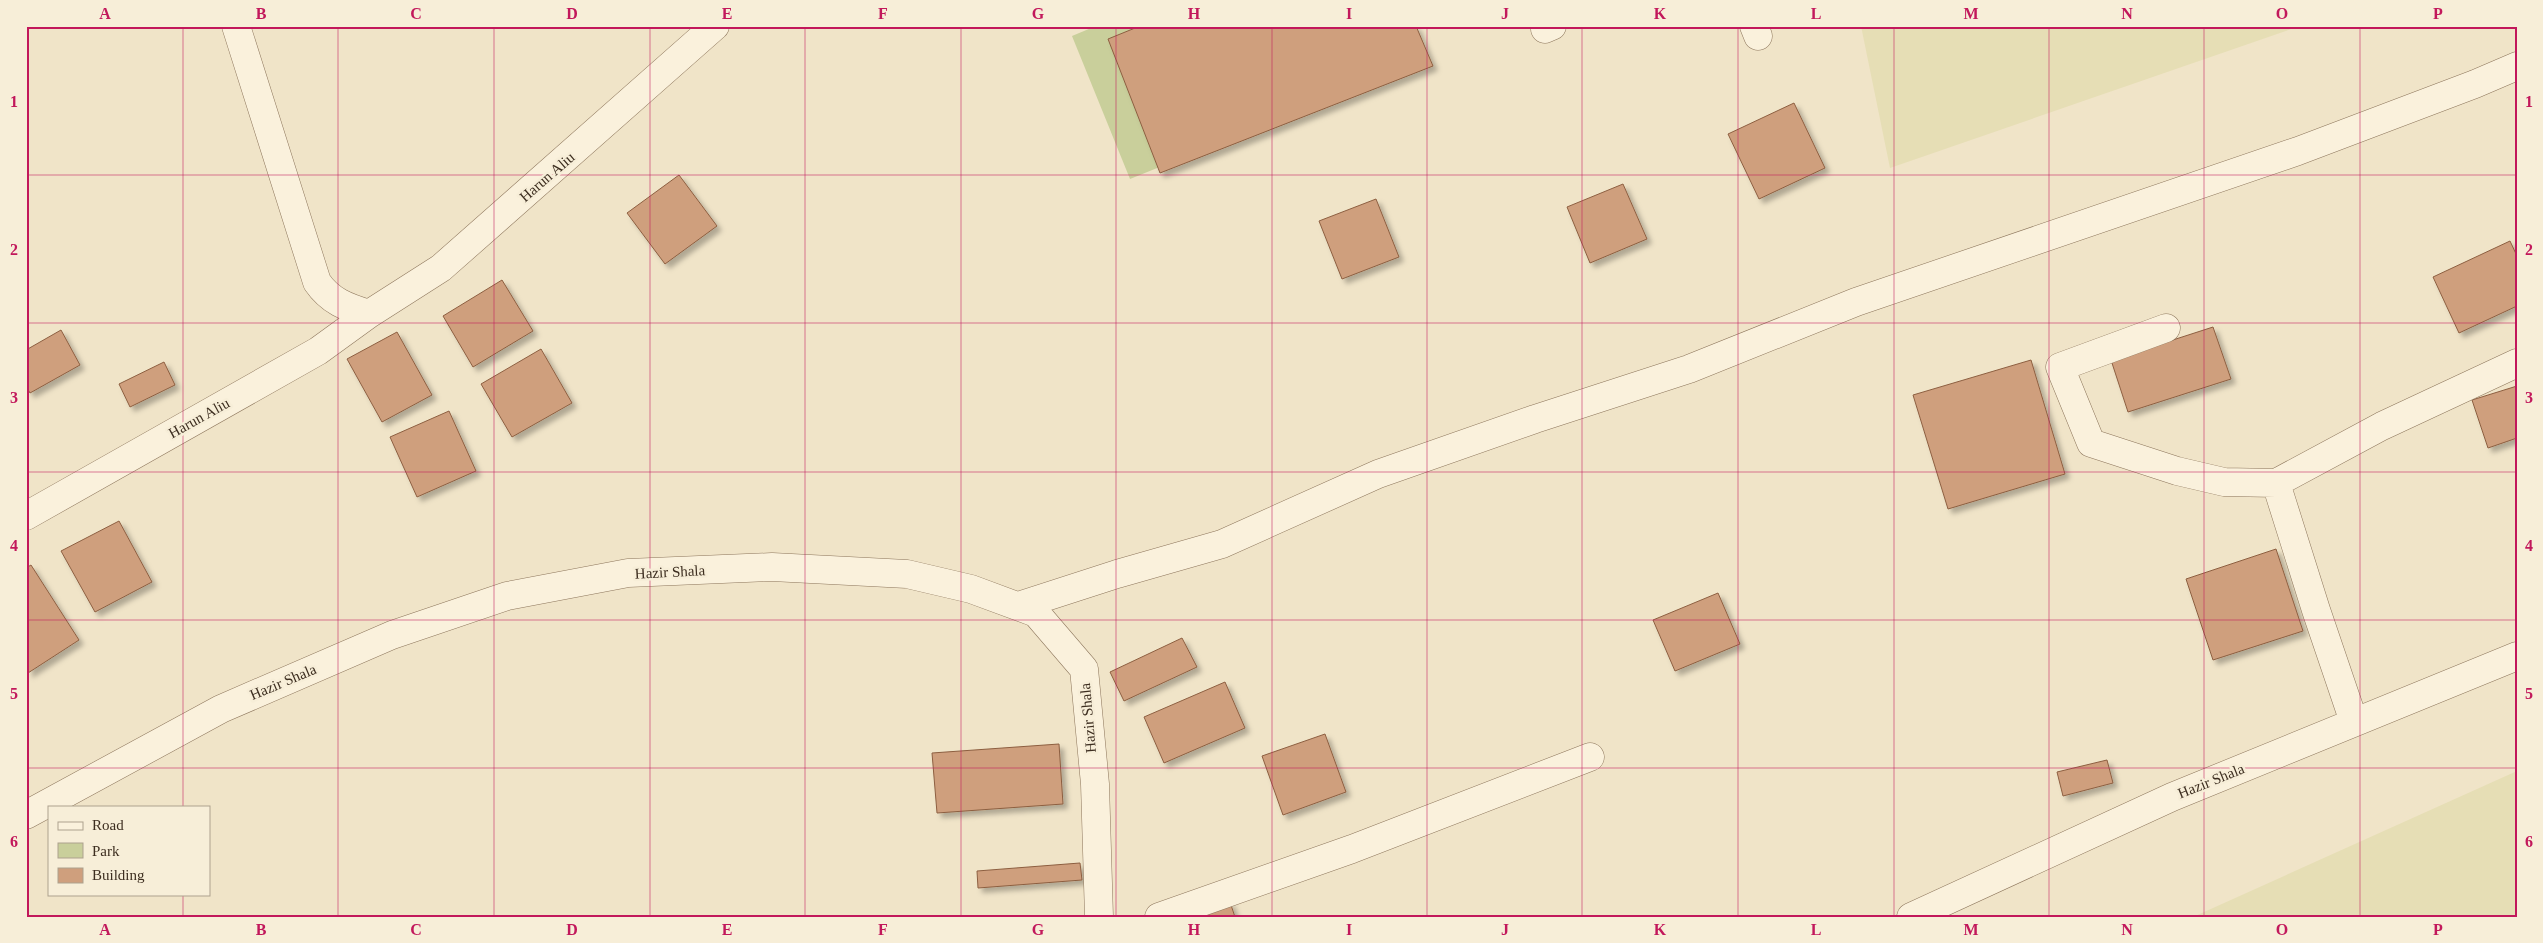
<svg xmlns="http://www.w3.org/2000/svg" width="2543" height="943" viewBox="0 0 2543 943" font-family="Georgia,serif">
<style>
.farmland{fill:#e6deb5}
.green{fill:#c9cf9b}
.building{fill:#cf9f7d;stroke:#8d5f41;filter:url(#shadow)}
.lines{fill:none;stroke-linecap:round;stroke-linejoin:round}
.minor-casing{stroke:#8d765c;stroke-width:29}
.minor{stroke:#faf1dc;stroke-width:28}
.grid{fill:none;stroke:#c2185b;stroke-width:1;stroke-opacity:0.55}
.labels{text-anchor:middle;stroke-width:5;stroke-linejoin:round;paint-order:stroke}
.street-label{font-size:15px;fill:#3d2e20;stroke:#f7eed8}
.neatline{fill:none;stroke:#c2185b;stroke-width:2}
.grid-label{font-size:16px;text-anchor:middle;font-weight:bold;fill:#c2185b}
</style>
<defs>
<filter id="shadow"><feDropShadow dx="4.5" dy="4.5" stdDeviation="2.5" flood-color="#0004"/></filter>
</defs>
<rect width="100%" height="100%" fill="#f0e4c8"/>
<!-- farmland -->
<path class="farmland" d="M1861,26H2300L1890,168Z
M2517,771V917H2193Z"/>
<!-- green -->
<path class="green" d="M1096,26H1401L1416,63L1130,179L1072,36Z"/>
<!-- building -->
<path class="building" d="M1140,26H1416L1433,66L1160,173L1108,39Z
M1794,103L1825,168L1759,199L1728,134Z
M679,175L717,226L665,264L627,213Z
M1623,184L1647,239L1590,263L1567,207Z
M1376,199L1399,257L1342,279L1319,221Z
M2510,241L2517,256V306L2459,333L2433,277Z
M502,280L533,331L473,367L443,316Z
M2213,327L2231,379L2128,412L2111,360Z
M61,330L80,365L30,393L26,386V350Z
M397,332L432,395L382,422L347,359Z
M541,349L572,403L512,437L481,384Z
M2031,360L2065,474L1948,509L1913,395Z
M164,362L175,385L130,407L119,384Z
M2517,386V438L2488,448L2472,400Z
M449,411L476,471L417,497L390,437Z
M119,521L152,582L95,612L61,551Z
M2276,549L2303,631L2213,660L2186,579Z
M31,565L79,640L28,673L26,568Z
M1718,593L1740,644L1675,671L1653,620Z
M1182,638L1197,667L1124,701L1110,672Z
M1225,682L1245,728L1164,763L1144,717Z
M1325,734L1346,792L1283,815L1262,756Z
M1059,744L1063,804L937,813L932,753Z
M2107,760L2113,783L2063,796L2057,772Z
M1080,863L1082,880L978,888L977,871Z
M1230,902L1235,917H1188Z"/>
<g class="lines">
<defs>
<path id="minor" d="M236,26L317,282C330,301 346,307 369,314
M1754,26L1758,36
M1545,29L1552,26
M2166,328L2060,367L2091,443L2177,471L2224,482L2276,483
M26,516L318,351L369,314L441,268L715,26
M1018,606L1117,574L1222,544L1378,474L1535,419L1689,369L1856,302L2298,151L2475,84L2517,66
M2354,722L2316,610L2276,483L2382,426L2517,363
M26,815L221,709L392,635L507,596L628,573L772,567L907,574L971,589L1036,613L1084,669L1095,784L1099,917
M1159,917L1352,849L1590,757
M1911,917L2172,797L2517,656"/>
</defs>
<!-- minor casing -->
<use href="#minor" class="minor-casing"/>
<!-- minor -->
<use href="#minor" class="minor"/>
</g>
<!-- grid -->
<path class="grid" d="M183,26V807M338,26V917M494,26V917M650,26V917M805,26V917M961,26V917M1116,26V917M1272,26V917M1427,26V917M1582,26V917M1738,26V917M1894,26V917M2049,26V917M2204,26V917M2360,26V917M26,175H2517M26,323H2517M26,472H2517M26,620H2517M26,768H2517M183,894V917"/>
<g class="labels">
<!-- street labels -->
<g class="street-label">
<text transform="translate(547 177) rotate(-41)" y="5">Harun Aliu</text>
<text transform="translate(199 418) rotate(-29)" y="5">Harun Aliu</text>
<text transform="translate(670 572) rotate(-3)" y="5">Hazir Shala</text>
<text transform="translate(283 682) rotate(-23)" y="5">Hazir Shala</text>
<text transform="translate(1088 718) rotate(-95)" y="5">Hazir Shala</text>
<text transform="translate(2211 781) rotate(-22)" y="5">Hazir Shala</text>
</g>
</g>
<!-- border -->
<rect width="2543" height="943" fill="none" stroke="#f7eed8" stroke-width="55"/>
<!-- legend -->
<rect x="48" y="806" width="162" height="90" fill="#f7eed8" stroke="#ada18e"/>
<rect x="58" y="822" width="25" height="8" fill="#faf1dc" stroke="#ada18e"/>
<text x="92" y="830" font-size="15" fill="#3d2e20">Road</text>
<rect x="58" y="843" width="25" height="15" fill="#c9cf9b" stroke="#ada18e"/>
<text x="92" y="856" font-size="15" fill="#3d2e20">Park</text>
<rect x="58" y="868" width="25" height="15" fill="#cf9f7d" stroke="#ada18e"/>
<text x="92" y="880" font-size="15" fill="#3d2e20">Building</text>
<rect x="28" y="28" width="2488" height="888" class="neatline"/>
<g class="grid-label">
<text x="105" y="19">A</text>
<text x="261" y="19">B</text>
<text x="416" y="19">C</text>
<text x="572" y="19">D</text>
<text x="727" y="19">E</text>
<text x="883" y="19">F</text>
<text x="1038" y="19">G</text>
<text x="1194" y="19">H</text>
<text x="1349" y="19">I</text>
<text x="1505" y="19">J</text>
<text x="1660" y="19">K</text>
<text x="1816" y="19">L</text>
<text x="1971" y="19">M</text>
<text x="2127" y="19">N</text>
<text x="2282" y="19">O</text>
<text x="2438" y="19">P</text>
<text x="14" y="107">1</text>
<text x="2529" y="107">1</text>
<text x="14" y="255">2</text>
<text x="2529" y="255">2</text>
<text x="14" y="403">3</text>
<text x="2529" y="403">3</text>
<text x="14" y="551">4</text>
<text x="2529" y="551">4</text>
<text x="14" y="699">5</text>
<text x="2529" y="699">5</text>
<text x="14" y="847">6</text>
<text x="2529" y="847">6</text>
<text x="105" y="935">A</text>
<text x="261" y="935">B</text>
<text x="416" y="935">C</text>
<text x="572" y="935">D</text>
<text x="727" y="935">E</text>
<text x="883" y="935">F</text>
<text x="1038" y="935">G</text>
<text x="1194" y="935">H</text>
<text x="1349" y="935">I</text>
<text x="1505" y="935">J</text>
<text x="1660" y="935">K</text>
<text x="1816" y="935">L</text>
<text x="1971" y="935">M</text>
<text x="2127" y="935">N</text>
<text x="2282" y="935">O</text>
<text x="2438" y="935">P</text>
</g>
</svg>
